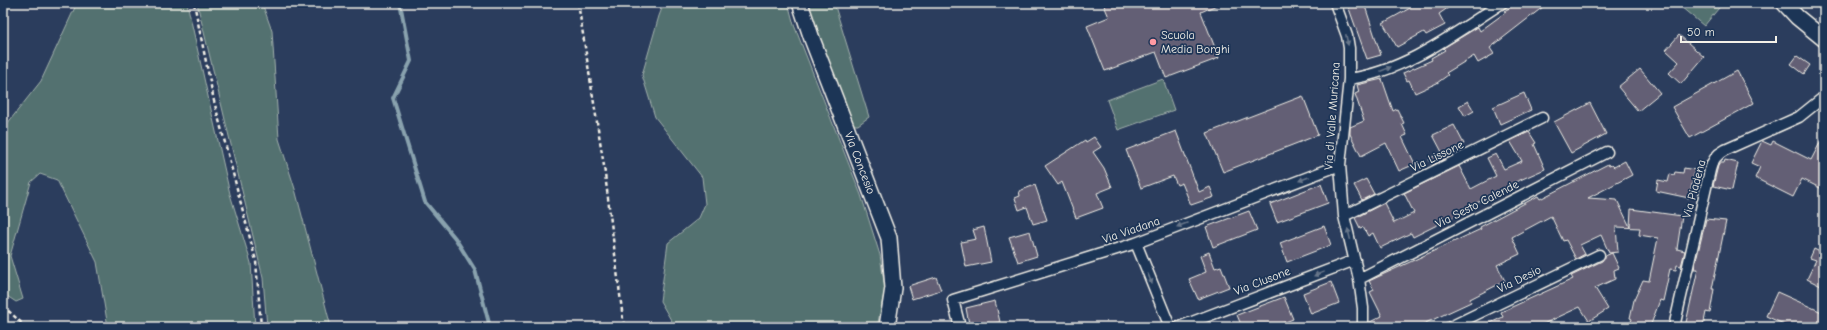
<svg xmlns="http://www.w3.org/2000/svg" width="1827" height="330" viewBox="0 0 1827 330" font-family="'Comic Neue',sans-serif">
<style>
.green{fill:#527170;stroke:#a3b1ac}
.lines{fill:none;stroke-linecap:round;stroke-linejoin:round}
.stream{stroke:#89a2ae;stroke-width:4}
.building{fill:#645f74;stroke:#f4f1e8}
.street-casing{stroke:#f4f1e8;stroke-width:13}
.secondary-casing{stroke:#f4f1e8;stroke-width:18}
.path{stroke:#f4f1e8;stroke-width:2.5;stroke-dasharray:4 3;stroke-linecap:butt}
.street{stroke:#1d3557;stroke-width:10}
.secondary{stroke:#1d3557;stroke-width:15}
.oneway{fill:#68778a}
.poi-dot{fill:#ff9aa2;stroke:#1d3557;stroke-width:1.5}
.labels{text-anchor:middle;stroke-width:3.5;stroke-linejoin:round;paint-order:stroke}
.poi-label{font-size:12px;fill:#f4f1e8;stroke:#1d3557;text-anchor:start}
.street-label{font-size:12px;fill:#f4f1e8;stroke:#1d3557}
</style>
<rect width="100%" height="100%" fill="#2b3d5d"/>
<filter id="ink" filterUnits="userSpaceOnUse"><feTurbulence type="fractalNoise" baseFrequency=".025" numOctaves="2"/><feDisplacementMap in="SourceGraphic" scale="8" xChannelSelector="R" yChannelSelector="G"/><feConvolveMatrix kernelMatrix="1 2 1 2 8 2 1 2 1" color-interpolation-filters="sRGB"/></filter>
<g filter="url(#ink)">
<!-- green -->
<path class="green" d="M77,3H187L230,194L251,263L255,327H108L97,262L57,180L40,174L31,182L10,256L23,299L16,302L4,294L3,290V129L41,81Z
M197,3H262L272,31L279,139L295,189L331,327H267L263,278Z
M664,3H788L794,25L861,195L880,255L885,289L877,327H675L660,301L668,243L699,218L705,204L702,177L655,117L642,75L659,16Z
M805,3H834L869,117L858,125H849Z
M1685,3H1723L1704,26L1681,7Z
M1163,79L1174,110L1118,130L1107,100Z"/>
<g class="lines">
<!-- stream -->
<path class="stream" d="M400,3L411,61L393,98L425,202L455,238L475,270L490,327"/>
</g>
<!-- building -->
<path class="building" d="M1103,3H1221L1201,12L1219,58L1166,78L1156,52L1105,71L1087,26L1109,17Z
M1347,3H1364L1381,55L1367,59Z
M1407,3H1455L1439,14L1445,25L1426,35L1424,32L1397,47L1383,23L1410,8Z
M1518,3H1548L1490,48L1494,54L1478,63L1474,56L1446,73L1448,75L1437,83L1415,93L1409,80L1407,81L1403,73L1432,60L1431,58L1445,50L1443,48L1478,27L1480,31L1506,12L1504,11Z
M1679,35L1704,57L1681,84L1669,73L1679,62L1666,50Z
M1797,56L1810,65L1804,74L1791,64Z
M1640,69L1660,93L1638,111L1618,87Z
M1737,71L1754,103L1690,138L1672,107Z
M1382,79L1393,111L1397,109L1404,123L1402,124L1407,135L1402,137L1415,164L1399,171L1386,143L1361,156L1350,134V127L1364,121L1355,94L1359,92L1357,85Z
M1524,93L1531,110L1500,124L1493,107Z
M1303,96L1318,135L1223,172L1207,133Z
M1468,101L1474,111L1465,116L1459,106Z
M1590,103L1606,134L1571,153L1554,122Z
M1454,125L1464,144L1452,150L1454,154L1432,165L1429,159L1442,152L1433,135Z
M1176,131L1199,192L1210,187L1214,197L1191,205L1182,183L1177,185L1173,176L1141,188L1126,150Z
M1529,132L1536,143L1534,144L1545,169L1511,184V186L1491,196L1464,209L1465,211L1413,237L1411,233L1380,248L1373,233L1368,236L1363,227L1360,228L1355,218L1384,203L1394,223L1414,213L1404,193L1459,166L1471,189L1496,176L1487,158L1496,154L1504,169L1522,161L1510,141Z
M1824,135V190L1802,179L1793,197L1755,178L1760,167L1751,163L1762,141L1771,145L1773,141L1811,160Z
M1094,137L1101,147L1093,152L1104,168L1112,187L1097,193L1103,208L1076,218L1062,182L1058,185L1045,166L1085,140L1086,142Z
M1725,160L1738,163L1732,190L1713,186L1718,166L1720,163H1724Z
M1625,161L1632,175L1588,198L1617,200L1630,227L1631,209L1682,216L1677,249L1685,251L1681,266L1677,265L1676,270L1670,269L1663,301L1660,300L1650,327H1629L1632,319L1630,318L1634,300L1643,280L1649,281L1658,238L1639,235L1640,228L1616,227L1618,252L1609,253L1601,235L1580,245L1585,254L1576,259L1566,240L1563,241L1551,216L1512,237L1520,254L1497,265L1505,281L1470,299L1471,302L1417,327H1370V322L1382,316L1370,292L1374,290L1369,281L1481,229L1480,227L1538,196L1540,199L1608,164L1609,166L1612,165L1614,167Z
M1684,168L1695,170L1689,198L1656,191L1658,180L1668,182L1670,174L1674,175L1675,172L1683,173Z
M1366,179L1374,194L1362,200L1354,185Z
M1321,184L1328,203L1277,222L1270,204Z
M1035,185L1047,220L1033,224L1027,207L1019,210L1015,198L1020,196L1019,191Z
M1249,211L1257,230L1213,247L1206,227Z
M1706,219L1726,221L1712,289H1714L1710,313L1706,312L1703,327H1685L1698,269H1694Z
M1324,226L1331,245L1287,262L1280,243Z
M984,227L991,262L966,267L961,242L976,239L973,230Z
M1030,231L1037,256L1018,262L1009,237Z
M1824,242V280L1821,286L1807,279L1816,260L1810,258L1814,249L1820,252Z
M1209,252L1215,268L1221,266L1229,287L1198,299L1189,279L1206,272L1200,256Z
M1612,253L1619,268L1614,270L1615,279L1595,288L1608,309L1589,321L1580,307L1537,327H1482L1503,317L1501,312L1573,279L1571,276L1602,261L1605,256Z
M936,277L941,290L912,299L908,286Z
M1331,282L1339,303L1311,314L1303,293Z
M1777,292L1824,313V327H1790L1766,316Z
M1284,297L1293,319L1273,327H1242L1237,315Z
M995,301L1000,322L980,327H976L975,322L969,324L966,308Z"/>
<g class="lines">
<defs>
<path id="street" d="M1335,3L1347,36L1349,48V79L1340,165L1344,216L1359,279L1363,308V327
M1349,79C1406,71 1455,33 1502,3
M1344,216L1542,118
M1136,243L1170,327
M1359,279L1607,152
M960,327L953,300L1136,243L1340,165
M1179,327L1355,260
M1450,327L1599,255
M1674,327L1710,170C1712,161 1717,154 1725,150L1799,117L1824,97"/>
<path id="secondary" d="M800,3L812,39L889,238L893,288L887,327
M1784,3L1797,17L1824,39"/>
</defs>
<!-- street casing -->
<use href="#street" class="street-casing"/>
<!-- secondary casing -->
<use href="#secondary" class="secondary-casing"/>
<!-- path -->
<path class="path" d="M194,3L214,101L256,261L261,327
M578,3L604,166L624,327
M3,306L26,327"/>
<!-- street -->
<use href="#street" class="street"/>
<!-- secondary -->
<use href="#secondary" class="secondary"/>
</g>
<!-- one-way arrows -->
<defs><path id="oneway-solid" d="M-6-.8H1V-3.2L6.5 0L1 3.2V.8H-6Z"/></defs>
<g class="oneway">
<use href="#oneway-solid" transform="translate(1347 40) rotate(78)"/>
<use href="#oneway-solid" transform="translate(1386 69) rotate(-22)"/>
<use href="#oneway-solid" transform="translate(1304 179) rotate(159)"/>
<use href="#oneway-solid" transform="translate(1182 225) rotate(159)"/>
<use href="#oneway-solid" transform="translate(1349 234) rotate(-104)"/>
<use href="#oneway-solid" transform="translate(1319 274) rotate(159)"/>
<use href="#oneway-solid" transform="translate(1150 279) rotate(68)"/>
</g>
</g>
<!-- markers -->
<circle class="poi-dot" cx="1153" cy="42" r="4"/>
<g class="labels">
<!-- poi labels -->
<g class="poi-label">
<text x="1161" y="39">Scuola<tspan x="1161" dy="14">Media Borghi</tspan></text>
</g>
<!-- street labels -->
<g class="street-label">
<text transform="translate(1332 116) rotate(-86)" y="4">Via di Valle Muricana</text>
<text transform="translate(1437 156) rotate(-26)" y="4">Via Lissone</text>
<text transform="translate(860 163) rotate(69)" y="4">Via Concesio</text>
<text transform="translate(1694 189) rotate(-75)" y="4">Via Piadena</text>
<text transform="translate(1477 204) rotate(-27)" y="4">Via Sesto Calende</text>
<text transform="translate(1131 230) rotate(-19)" y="4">Via Viadana</text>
<text transform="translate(1519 279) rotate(-26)" y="4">Via Desio</text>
<text transform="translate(1262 281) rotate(-21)" y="4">Via Clusone</text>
</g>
</g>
<!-- margin -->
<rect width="1827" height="330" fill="none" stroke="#1d3557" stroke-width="16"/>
<rect x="8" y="8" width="1811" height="314" fill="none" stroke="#f4f1e8" stroke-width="1.5" filter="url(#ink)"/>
<!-- scale -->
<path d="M1681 36v6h95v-6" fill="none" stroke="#f4f1e8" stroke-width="2"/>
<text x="1687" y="36" font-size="12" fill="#f4f1e8" stroke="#1d3557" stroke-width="3" paint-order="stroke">50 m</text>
</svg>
